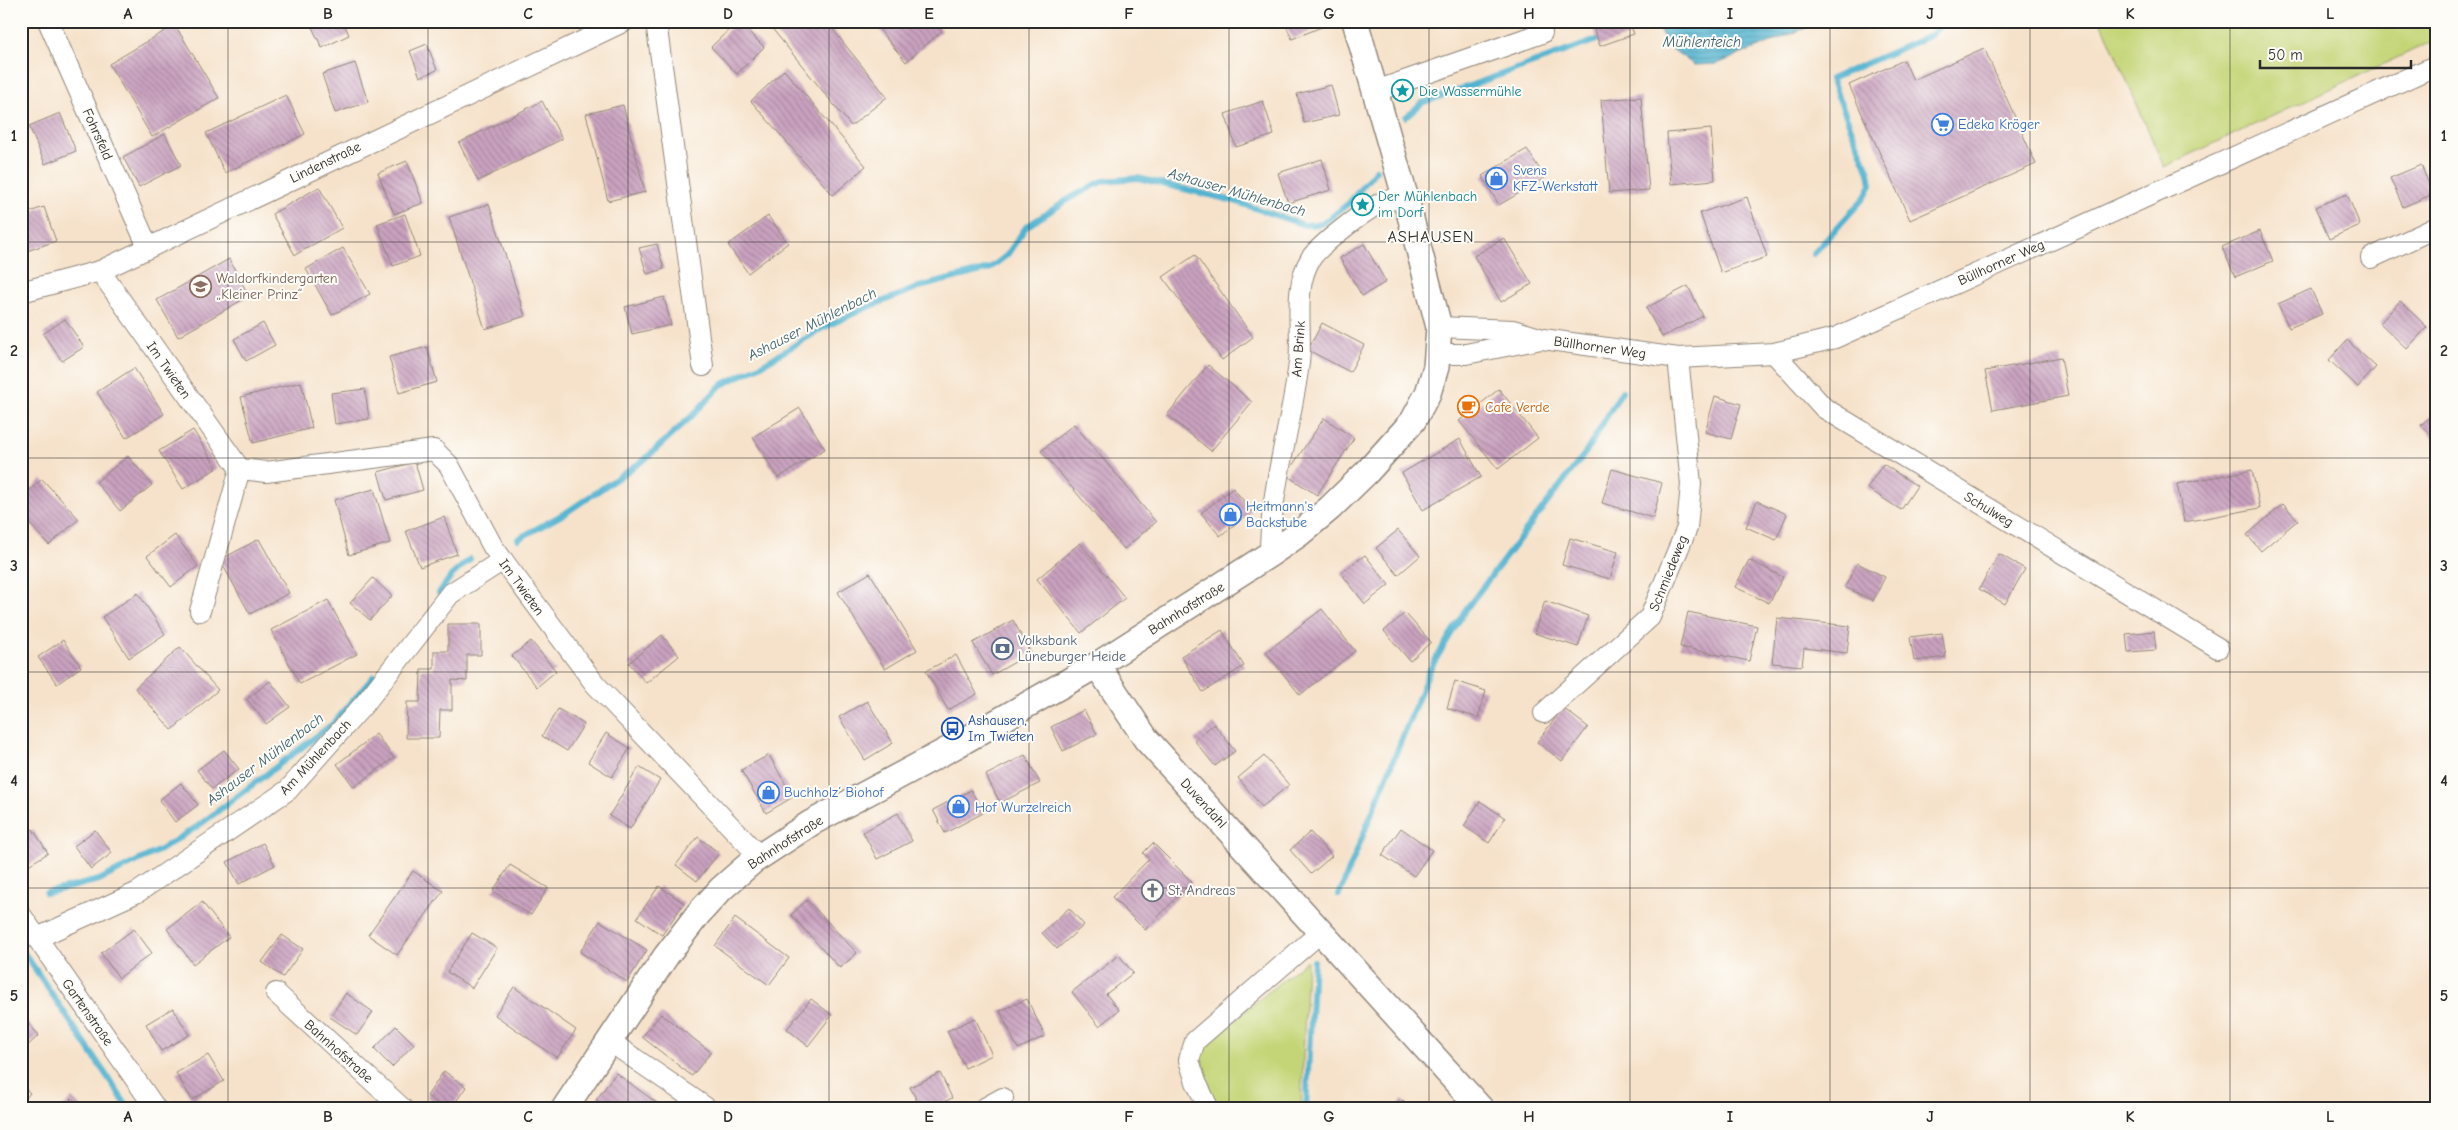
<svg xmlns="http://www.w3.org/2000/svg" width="2458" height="1130" viewBox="0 0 2458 1130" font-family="'Comic Neue',sans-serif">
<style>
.green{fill:#c4d577;stroke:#788051}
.water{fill:url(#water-rules);stroke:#3e6f7e}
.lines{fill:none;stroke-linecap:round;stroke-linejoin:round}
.stream{stroke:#51b3d0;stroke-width:6}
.building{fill:url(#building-back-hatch)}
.minor-casing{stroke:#90867a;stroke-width:22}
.tertiary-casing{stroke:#90867a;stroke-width:28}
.minor{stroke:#fff;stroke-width:20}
.tertiary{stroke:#fff;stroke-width:25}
.grid{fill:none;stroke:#2b2b2b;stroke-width:1;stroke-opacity:0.55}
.labels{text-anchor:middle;stroke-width:4;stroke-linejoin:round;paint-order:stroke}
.culture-label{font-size:14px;fill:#0d838f;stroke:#fdfcf7;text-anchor:start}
.shop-label{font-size:14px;fill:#366cbe;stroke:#fdfcf7;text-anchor:start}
.street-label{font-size:14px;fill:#2b2b2b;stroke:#fdfcf7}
.education-label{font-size:14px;fill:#785e54;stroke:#fdfcf7;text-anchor:start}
.food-label{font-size:14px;fill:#c56008;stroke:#fdfcf7;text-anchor:start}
.service-label{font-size:14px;fill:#4e5e75;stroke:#fdfcf7;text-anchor:start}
.transit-label{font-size:14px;fill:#164399;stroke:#fdfcf7;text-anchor:start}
.worship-label{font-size:14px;fill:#5b616d;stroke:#fdfcf7;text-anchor:start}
.water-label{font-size:15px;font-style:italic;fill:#3a616d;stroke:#fdfcf7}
.quarter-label{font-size:16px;letter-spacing:1px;fill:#2b2b2b;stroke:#fdfcf7}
.neatline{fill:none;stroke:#2b2b2b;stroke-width:2}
.grid-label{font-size:16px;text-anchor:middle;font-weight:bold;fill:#2b2b2b}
</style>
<defs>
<pattern id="water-rules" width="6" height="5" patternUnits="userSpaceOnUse" patternTransform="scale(1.25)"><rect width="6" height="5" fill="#51b3d0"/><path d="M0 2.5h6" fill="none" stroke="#4392a9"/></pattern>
<pattern id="building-back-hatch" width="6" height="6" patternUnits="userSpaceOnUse" patternTransform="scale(1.25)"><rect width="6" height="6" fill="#caa2c0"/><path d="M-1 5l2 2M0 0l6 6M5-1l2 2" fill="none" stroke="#a4849c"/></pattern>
</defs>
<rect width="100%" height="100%" fill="#fdfcf7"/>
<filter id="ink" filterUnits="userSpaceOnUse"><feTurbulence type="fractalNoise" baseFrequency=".02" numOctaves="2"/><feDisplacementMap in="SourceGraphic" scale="10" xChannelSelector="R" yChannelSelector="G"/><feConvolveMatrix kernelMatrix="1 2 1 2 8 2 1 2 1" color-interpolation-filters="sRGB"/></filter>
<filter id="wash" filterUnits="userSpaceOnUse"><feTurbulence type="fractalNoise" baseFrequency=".0096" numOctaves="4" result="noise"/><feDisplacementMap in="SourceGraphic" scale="20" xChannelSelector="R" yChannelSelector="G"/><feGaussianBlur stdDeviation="1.12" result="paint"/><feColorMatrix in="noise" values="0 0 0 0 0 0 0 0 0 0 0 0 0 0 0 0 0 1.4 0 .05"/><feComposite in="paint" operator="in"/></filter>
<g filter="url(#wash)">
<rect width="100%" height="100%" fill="#f6e2ca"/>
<!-- green -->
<path class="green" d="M2101,21H2437V39L2164,167Z
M1307,960L1301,1109H1217C1205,1085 1195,1073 1204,1045Z"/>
<!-- water -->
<path class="water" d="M1651,21H1823L1717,64L1694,65L1668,46L1656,23Z"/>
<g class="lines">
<!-- stream -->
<path class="stream" d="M1623,29L1640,21
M1406,117L1422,103L1605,37
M1813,254L1864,198L1871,185L1869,172L1831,79L1931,35L1945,21
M518,539L567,512L644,460L693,415L721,385L760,366L823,328L861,310L919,287L989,269L1007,255L1026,227L1072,197L1103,181L1138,178L1234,201L1304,225L1322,224L1349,203L1376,170
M439,593L451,576L470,559
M46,893L99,880L160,850L198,826L334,723L374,676
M1339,895L1430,669L1466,609L1586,452L1622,391
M21,948L129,1109
M1306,1109L1314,961"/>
</g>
<g id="blocks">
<!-- building -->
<path class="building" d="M319,21H343L349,35L322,48L311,25Z
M738,21L764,47L737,74L711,47Z
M766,21H826L887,97L851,126Z
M872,21H934L942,31L906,62Z
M1284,21H1328L1329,24L1292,39Z
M1591,21H1629L1634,34L1600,46Z
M175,25L219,98L152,137L109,64Z
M427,44L437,70L420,77L410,51Z
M1984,48L2036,164L1910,220L1849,85L1904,60L1913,80Z
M355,63L368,102L335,113L322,74Z
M784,70L866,166L833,195L751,101Z
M1331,85L1339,115L1304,123L1297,94Z
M286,95L305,134L225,173L206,133Z
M1641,97L1649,190L1609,193L1601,100Z
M542,101L562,139L478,181L459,143Z
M1263,101L1274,135L1236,147L1225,114Z
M623,105L645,192L608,201L586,114Z
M60,113L76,151L45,164L29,126Z
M1711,129L1715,180L1671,184L1667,133Z
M165,134L181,165L139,187L123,157Z
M1527,149L1545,178L1499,205L1482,176Z
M1322,159L1331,190L1288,203L1278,173Z
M407,161L423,203L394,214L378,173Z
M2421,165L2433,194L2403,207L2390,178Z
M319,187L342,228L295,255L272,214Z
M2347,194L2360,225L2329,239L2315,207Z
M1747,197L1767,257L1721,273L1700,213Z
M489,204L525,316L485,329L449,217Z
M44,207L56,241L21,253V215Z
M405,214L420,256L393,266L377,224Z
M768,216L788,243L748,273L728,245Z
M2260,231L2273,261L2235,277L2222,247Z
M1504,238L1532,284L1501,302L1474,256Z
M657,244L664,269L647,274L639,248Z
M1364,244L1386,282L1362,296L1340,258Z
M343,248L370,294L332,315L306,269Z
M1195,255L1253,337L1222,360L1163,277Z
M229,259L249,296L178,337L157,300Z
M1688,286L1703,316L1662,337L1646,308Z
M2311,289L2322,314L2289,328L2278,304Z
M664,297L671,325L632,334L625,307Z
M2400,301L2427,327L2407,349L2380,323Z
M65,319L84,347L62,361L43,334Z
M263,323L275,345L246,361L234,339Z
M1322,323L1364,345L1350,372L1308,350Z
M2347,340L2376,367L2358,387L2329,360Z
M427,347L437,382L399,393L389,357Z
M2061,357L2068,396L1993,410L1985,371Z
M1208,365L1252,402L1211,451L1167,415Z
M134,368L164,414L126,438L97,392Z
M301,382L312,428L253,443L241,397Z
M365,389L369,419L335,424L331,393Z
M1499,389L1538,438L1498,469L1459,421Z
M1715,396L1741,404L1731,439L1705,432Z
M800,408L825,449L778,478L753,437Z
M2437,410V442L2421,425Z
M1324,418L1354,438L1317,495L1286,475Z
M1074,424L1156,522L1124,549L1041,451Z
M193,430L217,468L183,489L159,451Z
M1460,439L1481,477L1423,510L1402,473Z
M128,456L152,485L120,511L96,482Z
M415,462L423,490L386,500L378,472Z
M1883,464L1917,486L1901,510L1867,488Z
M1612,469L1662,483L1653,518L1602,503Z
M2252,470L2260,508L2184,522L2177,484Z
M42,479L79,519L49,545L21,514V498Z
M1233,488L1252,511L1220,536L1201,513Z
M374,489L390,543L349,555L334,500Z
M1757,501L1787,514L1776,540L1746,527Z
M2283,504L2298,520L2261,551L2247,535Z
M444,517L457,554L420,567L406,531Z
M1398,530L1420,556L1398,575L1376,548Z
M175,535L198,566L171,587L147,556Z
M1570,538L1618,552L1610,579L1562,565Z
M259,539L289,593L250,614L220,560Z
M1080,543L1125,598L1081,633L1037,579Z
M1999,554L2025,569L2005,604L1979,589Z
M1365,555L1389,585L1365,604L1341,573Z
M1749,560L1783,577L1769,603L1735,587Z
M1857,563L1885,577L1873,601L1845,587Z
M870,573L917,650L885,669L838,592Z
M373,578L392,596L370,620L350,603Z
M138,593L165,634L129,658L102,617Z
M328,600L357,654L300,684L271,630Z
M1545,601L1588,616L1578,647L1534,633Z
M1322,609L1355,651L1300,695L1266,652Z
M1688,612L1757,626L1749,661L1680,647Z
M1405,613L1431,642L1410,661L1384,631Z
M1777,618L1850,626L1847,653L1804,648L1802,666L1772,663Z
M1013,620L1031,653L992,675L973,643Z
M448,624H481V655H467V681L452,680V710H440L439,738H406L407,702H420L421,669H434V651H448Z
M1222,630L1244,666L1203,692L1181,656Z
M2154,631L2156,650L2128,652L2126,634Z
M1942,633L1946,657L1914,661L1910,637Z
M662,635L679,656L646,683L629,663Z
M63,640L81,667L57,684L38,657Z
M531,641L556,671L537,687L512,656Z
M180,647L218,690L172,730L135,688Z
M956,655L977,694L948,710L926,671Z
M270,681L290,707L266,724L247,699Z
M1455,681L1486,691L1478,718L1447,708Z
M867,701L893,743L865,760L839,717Z
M1563,708L1588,727L1562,761L1537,742Z
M558,709L584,724L567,751L542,736Z
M1084,710L1097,734L1063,751L1051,727Z
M1214,724L1235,751L1215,766L1194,740Z
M606,733L630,748L612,777L588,762Z
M376,734L394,758L354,787L337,764Z
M224,750L239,769L212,789L197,770Z
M769,755L793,797L766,813L741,770Z
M1025,755L1040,783L1000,803L986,775Z
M1264,756L1289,785L1262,807L1238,778Z
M639,767L660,780L630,829L609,816Z
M181,783L198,805L175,822L159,800Z
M971,790L983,813L945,833L933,810Z
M1480,801L1505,818L1489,843L1464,826Z
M898,813L912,841L877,859L863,832Z
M1401,828L1432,850L1414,876L1382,855Z
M33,829L48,853L27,866L21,857V836Z
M95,830L112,853L91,869L74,846Z
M1310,832L1332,856L1311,874L1290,850Z
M698,837L719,853L697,881L676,865Z
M263,843L275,865L239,884L227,862Z
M1153,843L1192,882L1145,930L1112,897L1149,859L1143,853Z
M510,865L548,888L531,915L493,891Z
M413,871L443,891L397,955L368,935Z
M659,886L684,903L662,935L637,918Z
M807,900L857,953L840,968L791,915Z
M202,902L229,937L193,964L167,929Z
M1069,908L1084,925L1057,949L1042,933Z
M735,918L789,958L769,985L715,946Z
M600,921L647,950L627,982L580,952Z
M134,929L152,953L119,978L101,953Z
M472,933L497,948L472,988L447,972Z
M282,935L303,949L283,977L262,962Z
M1119,955L1133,973L1106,994L1119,1010L1099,1026L1072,992Z
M514,987L576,1030L557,1058L495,1015Z
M346,993L373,1012L357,1035L330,1017Z
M811,999L832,1015L808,1046L787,1029Z
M1027,999L1045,1036L1018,1049L1000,1011Z
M173,1008L189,1035L161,1051L146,1024Z
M661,1014L711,1052L692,1076L642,1037Z
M21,1016L39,1035L21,1052Z
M975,1018L992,1055L965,1068L947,1031Z
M396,1026L414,1044L392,1067L374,1049Z
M208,1055L224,1081L192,1100L176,1073Z
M444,1071L466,1087L451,1109H445L427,1096Z
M616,1073L665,1109H609L596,1100Z
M940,1073L952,1098L930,1109H921L910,1087Z
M21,1085L30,1093L21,1104Z
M72,1098L83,1109H61Z
M1403,1100L1411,1109H1394Z"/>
</g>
</g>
<g filter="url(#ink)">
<use href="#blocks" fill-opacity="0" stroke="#90867a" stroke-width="1"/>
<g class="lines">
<defs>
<path id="minor" d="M48,21L148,247
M654,21L657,29L703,366
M1376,91L1542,33
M2371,258L2437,227
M100,271L240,469L266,472L434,450L449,465L493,547L595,684L759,856
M21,292L100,271L625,21
M1439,327L1513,330L1543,339L1678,358L1774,353L1835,338L2437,65
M1774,353L1824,408L2218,648
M1439,354H1466L1541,339
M1270,554C1270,489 1291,427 1299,363C1303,330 1292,288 1311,258C1320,245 1364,211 1379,204C1387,200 1397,199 1405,196
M200,611L240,469
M1544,713L1650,617L1687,528L1691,484L1678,358
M21,915L156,1109
M37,938L138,892L288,790L366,702L450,594L503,560
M276,993L403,1109
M609,1041L708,1109
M983,1109L1003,1098
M1209,1109L1196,1082L1189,1060L1195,1041L1321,932"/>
<path id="tertiary" d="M1097,665L1146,739L1481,1109
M564,1109L666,956L699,913L721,889L753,861L811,823L955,746L1097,665L1270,554L1299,534L1330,508L1367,472L1413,421L1428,393L1436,367L1439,327L1405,196L1355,21"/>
</defs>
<!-- minor casing -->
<use href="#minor" class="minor-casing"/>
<!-- tertiary casing -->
<use href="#tertiary" class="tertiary-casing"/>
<!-- minor -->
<use href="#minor" class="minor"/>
<!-- tertiary -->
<use href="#tertiary" class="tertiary"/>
</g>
</g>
<!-- grid -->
<path class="grid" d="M228,21V1109M428,21V1109M628,21V1109M829,21V1109M1029,21V1109M1229,21V1109M1429,21V1109M1630,21V1109M1830,21V1109M2030,21V1109M2230,21V1109M21,242H2437M21,458H2437M21,672H2437M21,888H2437"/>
<!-- icons -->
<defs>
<symbol id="sight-ring" viewBox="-11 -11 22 22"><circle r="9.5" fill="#fdfcf7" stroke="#0f9aa8" stroke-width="1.5"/><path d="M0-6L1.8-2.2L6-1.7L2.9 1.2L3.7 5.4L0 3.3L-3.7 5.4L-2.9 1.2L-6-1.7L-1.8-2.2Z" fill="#0f9aa8"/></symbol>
<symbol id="supermarket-ring" viewBox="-11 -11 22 22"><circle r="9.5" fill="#fdfcf7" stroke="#3f7fe0" stroke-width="1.5"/><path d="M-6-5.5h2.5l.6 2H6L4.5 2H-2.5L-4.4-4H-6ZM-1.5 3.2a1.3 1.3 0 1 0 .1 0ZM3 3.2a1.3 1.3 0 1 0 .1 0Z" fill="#3f7fe0"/></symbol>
<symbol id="shop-ring" viewBox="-11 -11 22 22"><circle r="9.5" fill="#fdfcf7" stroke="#3f7fe0" stroke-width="1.5"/><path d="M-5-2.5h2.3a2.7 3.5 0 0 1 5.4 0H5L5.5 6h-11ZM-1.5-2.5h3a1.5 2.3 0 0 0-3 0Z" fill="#3f7fe0"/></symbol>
<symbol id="school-ring" viewBox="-11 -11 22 22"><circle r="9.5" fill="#fdfcf7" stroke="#8d6e63" stroke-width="1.5"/><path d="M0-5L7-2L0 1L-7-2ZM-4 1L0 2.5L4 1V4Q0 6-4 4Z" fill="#8d6e63"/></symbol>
<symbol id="cafe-ring" viewBox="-11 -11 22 22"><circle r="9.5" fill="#fdfcf7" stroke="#e8710a" stroke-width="1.5"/><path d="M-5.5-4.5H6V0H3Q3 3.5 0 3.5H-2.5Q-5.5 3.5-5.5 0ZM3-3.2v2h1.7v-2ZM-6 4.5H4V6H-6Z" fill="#e8710a"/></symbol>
<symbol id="bank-ring" viewBox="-11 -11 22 22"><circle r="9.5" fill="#fdfcf7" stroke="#5c6f8a" stroke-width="1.5"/><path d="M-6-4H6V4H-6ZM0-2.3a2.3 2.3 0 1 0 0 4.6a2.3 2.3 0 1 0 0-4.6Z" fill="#5c6f8a"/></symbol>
<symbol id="bus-ring" viewBox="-11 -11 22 22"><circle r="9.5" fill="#fdfcf7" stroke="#1a4fb4" stroke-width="1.5"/><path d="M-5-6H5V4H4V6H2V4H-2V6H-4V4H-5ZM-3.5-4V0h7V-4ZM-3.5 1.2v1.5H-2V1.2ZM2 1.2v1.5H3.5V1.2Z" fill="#1a4fb4"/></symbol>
<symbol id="church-ring" viewBox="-11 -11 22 22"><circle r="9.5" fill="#fdfcf7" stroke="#6b7280" stroke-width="1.5"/><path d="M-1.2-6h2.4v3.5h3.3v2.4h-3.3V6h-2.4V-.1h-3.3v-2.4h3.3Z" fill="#6b7280"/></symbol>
</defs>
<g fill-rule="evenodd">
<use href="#sight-ring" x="1390" y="78" width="25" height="25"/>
<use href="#supermarket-ring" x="1930" y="112" width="25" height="25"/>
<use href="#shop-ring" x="1484" y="166" width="25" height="25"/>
<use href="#sight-ring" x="1350" y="192" width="25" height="25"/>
<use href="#school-ring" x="188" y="274" width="25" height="25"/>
<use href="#cafe-ring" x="1456" y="394" width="25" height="25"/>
<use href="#shop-ring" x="1218" y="502" width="25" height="25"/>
<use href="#bank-ring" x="990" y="636" width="25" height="25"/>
<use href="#bus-ring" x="940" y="716" width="25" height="25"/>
<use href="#shop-ring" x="756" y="780" width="25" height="25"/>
<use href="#shop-ring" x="946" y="794" width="25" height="25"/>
<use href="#church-ring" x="1140" y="878" width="25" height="25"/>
</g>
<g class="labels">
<!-- culture labels -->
<g class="culture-label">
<text x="1419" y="96">Die Wassermühle</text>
<text x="1378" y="201">Der Mühlenbach<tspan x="1378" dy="16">im Dorf</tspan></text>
</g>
<!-- shop labels -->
<g class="shop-label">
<text x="1958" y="129">Edeka Kröger</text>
<text x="1513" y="175">Svens<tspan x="1513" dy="16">KFZ-Werkstatt</tspan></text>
<text x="1246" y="511">Heitmann's<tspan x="1246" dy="16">Backstube</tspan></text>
<text x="784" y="797">Buchholz‘ Biohof</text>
<text x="975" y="812">Hof Wurzelreich</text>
</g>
<!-- street labels -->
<g class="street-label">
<text transform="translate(98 134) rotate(66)" y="5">Fohrsfeld</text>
<text transform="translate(325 162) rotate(-26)" y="5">Lindenstraße</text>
<text transform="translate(2001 262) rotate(-24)" y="5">Büllhorner Weg</text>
<text transform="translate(1600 347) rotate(8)" y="5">Büllhorner Weg</text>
<text transform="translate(1298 349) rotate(-86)" y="5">Am Brink</text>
<text transform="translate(169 370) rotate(55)" y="5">Im Twieten</text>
<text transform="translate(1989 509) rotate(31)" y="5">Schulweg</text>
<text transform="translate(1668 573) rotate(-68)" y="5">Schmiedeweg</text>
<text transform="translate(522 587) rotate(54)" y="5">Im Twieten</text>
<text transform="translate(1186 608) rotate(-32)" y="5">Bahnhofstraße</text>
<text transform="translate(315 757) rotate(-47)" y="5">Am Mühlenbach</text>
<text transform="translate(1204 803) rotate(48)" y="5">Duvendahl</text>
<text transform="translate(785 842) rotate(-33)" y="5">Bahnhofstraße</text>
<text transform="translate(88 1012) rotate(55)" y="5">Gartenstraße</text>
<text transform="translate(339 1051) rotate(42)" y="5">Bahnhofstraße</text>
</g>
<!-- education labels -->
<g class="education-label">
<text x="216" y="283">Waldorfkindergarten<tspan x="216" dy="16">„Kleiner Prinz“</tspan></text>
</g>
<!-- food labels -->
<g class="food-label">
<text x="1485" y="412">Cafe Verde</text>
</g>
<!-- service labels -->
<g class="service-label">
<text x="1018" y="645">Volksbank<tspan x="1018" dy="16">Lüneburger Heide</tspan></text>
</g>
<!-- transit labels -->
<g class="transit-label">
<text x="968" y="725">Ashausen,<tspan x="968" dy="16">Im Twieten</tspan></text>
</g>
<!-- worship labels -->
<g class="worship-label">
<text x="1168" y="895">St. Andreas</text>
</g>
<!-- water labels -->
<g class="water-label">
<text x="1702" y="47">Mühlenteich</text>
<text transform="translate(1237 192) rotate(16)" y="5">Ashauser Mühlenbach</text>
<text transform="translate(812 324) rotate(-27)" y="5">Ashauser Mühlenbach</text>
<text transform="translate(265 759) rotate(-37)" y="5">Ashauser Mühlenbach</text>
</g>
<!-- quarter labels -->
<g class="quarter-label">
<text x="1431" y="242">ASHAUSEN</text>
</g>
</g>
<!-- margin -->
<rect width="2458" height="1130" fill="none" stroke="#fdfcf7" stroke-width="55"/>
<!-- scale -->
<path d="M2260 60v8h151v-8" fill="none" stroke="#2b2b2b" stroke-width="2.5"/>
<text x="2268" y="60" font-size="15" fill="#2b2b2b" stroke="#fdfcf7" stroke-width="4" paint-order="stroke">50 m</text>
<rect x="28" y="28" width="2402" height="1074" class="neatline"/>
<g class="grid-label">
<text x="128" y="19">A</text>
<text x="328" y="19">B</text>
<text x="528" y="19">C</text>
<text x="728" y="19">D</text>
<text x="929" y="19">E</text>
<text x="1129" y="19">F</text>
<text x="1329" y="19">G</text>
<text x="1529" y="19">H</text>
<text x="1730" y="19">I</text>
<text x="1930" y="19">J</text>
<text x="2130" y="19">K</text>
<text x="2330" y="19">L</text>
<text x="14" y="141">1</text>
<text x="2444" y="141">1</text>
<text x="14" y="356">2</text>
<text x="2444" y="356">2</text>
<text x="14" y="571">3</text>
<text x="2444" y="571">3</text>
<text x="14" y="786">4</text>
<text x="2444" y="786">4</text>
<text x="14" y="1001">5</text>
<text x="2444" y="1001">5</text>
<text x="128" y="1122">A</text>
<text x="328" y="1122">B</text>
<text x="528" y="1122">C</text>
<text x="728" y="1122">D</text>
<text x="929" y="1122">E</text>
<text x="1129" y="1122">F</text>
<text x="1329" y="1122">G</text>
<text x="1529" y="1122">H</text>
<text x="1730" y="1122">I</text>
<text x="1930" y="1122">J</text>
<text x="2130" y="1122">K</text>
<text x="2330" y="1122">L</text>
</g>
</svg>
